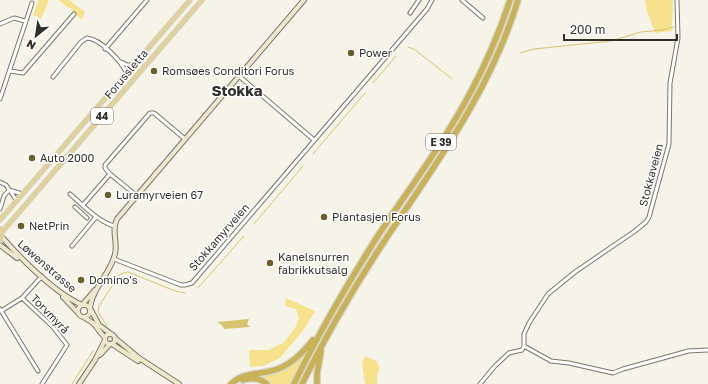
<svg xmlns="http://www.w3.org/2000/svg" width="708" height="384" viewBox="0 0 708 384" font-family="'Golos Text',sans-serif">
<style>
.green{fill:#f6e18c}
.water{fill:#d7c26d}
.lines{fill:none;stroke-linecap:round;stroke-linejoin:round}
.stream{stroke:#d7c26d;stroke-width:1}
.street-casing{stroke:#79776d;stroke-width:5}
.secondary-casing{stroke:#79776d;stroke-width:6}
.primary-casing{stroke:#d6d5d4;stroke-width:6}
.highway-casing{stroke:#d6d5d4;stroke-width:8}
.street{stroke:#fff;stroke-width:3}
.secondary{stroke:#efe8cc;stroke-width:4}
.primary{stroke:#dfd199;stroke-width:4.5}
.highway{stroke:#c9b255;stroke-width:5.5}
.poi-dot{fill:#6a5e2a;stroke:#fff;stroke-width:1.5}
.labels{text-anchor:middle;stroke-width:3;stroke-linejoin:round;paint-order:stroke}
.shield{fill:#fff;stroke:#6e6d6a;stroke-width:1}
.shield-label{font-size:10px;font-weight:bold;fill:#302f2a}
.poi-label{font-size:11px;fill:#302f2a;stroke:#fff;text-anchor:start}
.street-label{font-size:11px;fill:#302f2a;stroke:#fff}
.district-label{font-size:15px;font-weight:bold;fill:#302f2a;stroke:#fff}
</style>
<rect width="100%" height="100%" fill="#f6f4e8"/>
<!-- green -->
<path class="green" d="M39,0H49L41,19L33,15Z
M59,0H69L85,12L82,20L76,15L71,8L67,7Z
M645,0H673L672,31L655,33L647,11Z
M286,298L315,311L305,328L280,358L263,366L250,367L249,350H268L283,343L295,328L299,318L296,309L285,306Z
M303,354H305L292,384H270L265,380L257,377V376L272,373Z
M365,356L376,361L380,368L377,374V384H365L362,363Z"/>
<!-- water -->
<path class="water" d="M249,319L247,324L250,327L224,329L222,325L217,322Z"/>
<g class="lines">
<!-- stream -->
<path class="stream" d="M408,47L414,49L452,79
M520,53L534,49L611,41L641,32L662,30L674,27
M373,83L396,56
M313,154L365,93
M254,224L303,166
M198,288L244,236
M107,326L98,312L99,306L120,274L128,272L175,291L185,293
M72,384L93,351"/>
<defs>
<path id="street" d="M462,0L483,18
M410,13L419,0
M0,24L14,18L25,21
M105,49L147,0
M121,62L127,65H134
M10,71L23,73L74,14
M239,76L314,140
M53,77L81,42L87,38C101,39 122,62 127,74
M0,99L32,3
M110,174L105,168V165L150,113H154L185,139
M0,182L6,185L17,201
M9,190L22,194
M70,194C84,206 96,220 114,226
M83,205L110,174L137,196
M75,207L87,218
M0,209L4,196L9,190
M72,246L96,217
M114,259L181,285H185L192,283L427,9L432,0
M22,298L53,327L67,345L42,384
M0,309L38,371
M1,311L22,298L42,276
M524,346L551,361L569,363L613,373L623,369L674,355L688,351L708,350
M480,384L495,366L509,353L522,350L524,346V334L529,323L548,294L575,272L635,231L646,222L649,217L669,144L670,83L678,38L677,0"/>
<path id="secondary" d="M2,237C21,259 55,293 82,305
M0,245L17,258
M63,297L78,313
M78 311a6 6 0 1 1 12 0a6 6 0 1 1-12 0Z
M82,305L95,290
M90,308C92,288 111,273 115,254C118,242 111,231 117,219L304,0
M91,310L99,325L111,334
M85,318L93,323L105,338
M105 339a5 5 0 1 1 10 0a5 5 0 1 1-10 0Z
M115,338L139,358L179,384
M112,344L138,361
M100,355L110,344
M79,384L95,360L105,340"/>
<path id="primary" d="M0,220L190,0
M0,229L2,235L0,240
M2,232L202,0"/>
<path id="highway" d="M243,380C252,377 260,378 267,384
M231,384C245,371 262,375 278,369C293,363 303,352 313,340
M294,384C319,332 348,283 379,234C409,189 442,145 468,97C485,66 499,34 510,0
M302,384C327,333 356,284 387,237C438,161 491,89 518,0
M317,384V374L321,351"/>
</defs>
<!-- street casing -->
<use href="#street" class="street-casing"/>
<!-- secondary casing -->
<use href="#secondary" class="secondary-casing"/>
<!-- primary casing -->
<use href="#primary" class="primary-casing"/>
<!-- highway casing -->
<use href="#highway" class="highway-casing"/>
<!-- street -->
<use href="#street" class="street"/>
<!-- secondary -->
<use href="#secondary" class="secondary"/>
<!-- primary -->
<use href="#primary" class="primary"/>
<!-- highway -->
<use href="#highway" class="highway"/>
</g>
<!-- markers -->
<g class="poi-dot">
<circle cx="351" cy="53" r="4"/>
<circle cx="154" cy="71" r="4"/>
<circle cx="32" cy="158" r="4"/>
<circle cx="108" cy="195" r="4"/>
<circle cx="324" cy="217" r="4"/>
<circle cx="21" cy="226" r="4"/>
<circle cx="270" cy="263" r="4"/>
<circle cx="81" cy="280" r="4"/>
</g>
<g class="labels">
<!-- shield labels -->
<g class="shield">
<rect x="91" y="108" width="22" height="16" rx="3"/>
<rect x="426" y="134" width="30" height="16" rx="3"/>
</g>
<g class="shield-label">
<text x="102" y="120">44</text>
<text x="441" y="146">E 39</text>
</g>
<!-- poi labels -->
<g class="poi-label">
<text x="359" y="57">Power</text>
<text x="162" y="75">Romsøes Conditori Forus</text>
<text x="40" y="162">Auto 2000</text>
<text x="116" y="199">Luramyrveien 67</text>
<text x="332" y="221">Plantasjen Forus</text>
<text x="29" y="230">NetPrin</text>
<text x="278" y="261">Kanelsnurren<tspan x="278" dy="13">fabrikkutsalg</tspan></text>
<text x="89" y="284">Domino's</text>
</g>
<!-- street labels -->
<g class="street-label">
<text transform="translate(126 74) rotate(-50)" y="4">Forussletta</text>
<text transform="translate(651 175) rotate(-75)" y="4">Stokkaveien</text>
<text transform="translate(219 237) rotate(-49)" y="4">Stokkamyrveien</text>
<text transform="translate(47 266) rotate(41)" y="4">Løwenstrasse</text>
<text transform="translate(50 314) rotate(46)" y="4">Torvmyrå</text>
</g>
<!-- district labels -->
<g class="district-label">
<text x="237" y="96">Stokka</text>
</g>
</g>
<!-- north arrow -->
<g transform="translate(36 36) rotate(210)" stroke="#ffffff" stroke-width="3" paint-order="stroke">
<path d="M0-3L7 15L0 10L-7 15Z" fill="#302f2a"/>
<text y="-6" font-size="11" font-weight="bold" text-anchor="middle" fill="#302f2a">N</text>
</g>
<!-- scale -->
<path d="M564 34v6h113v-6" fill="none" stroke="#302f2a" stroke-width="2"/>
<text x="570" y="34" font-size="12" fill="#302f2a" stroke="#ffffff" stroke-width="3" paint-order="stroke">200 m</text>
</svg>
